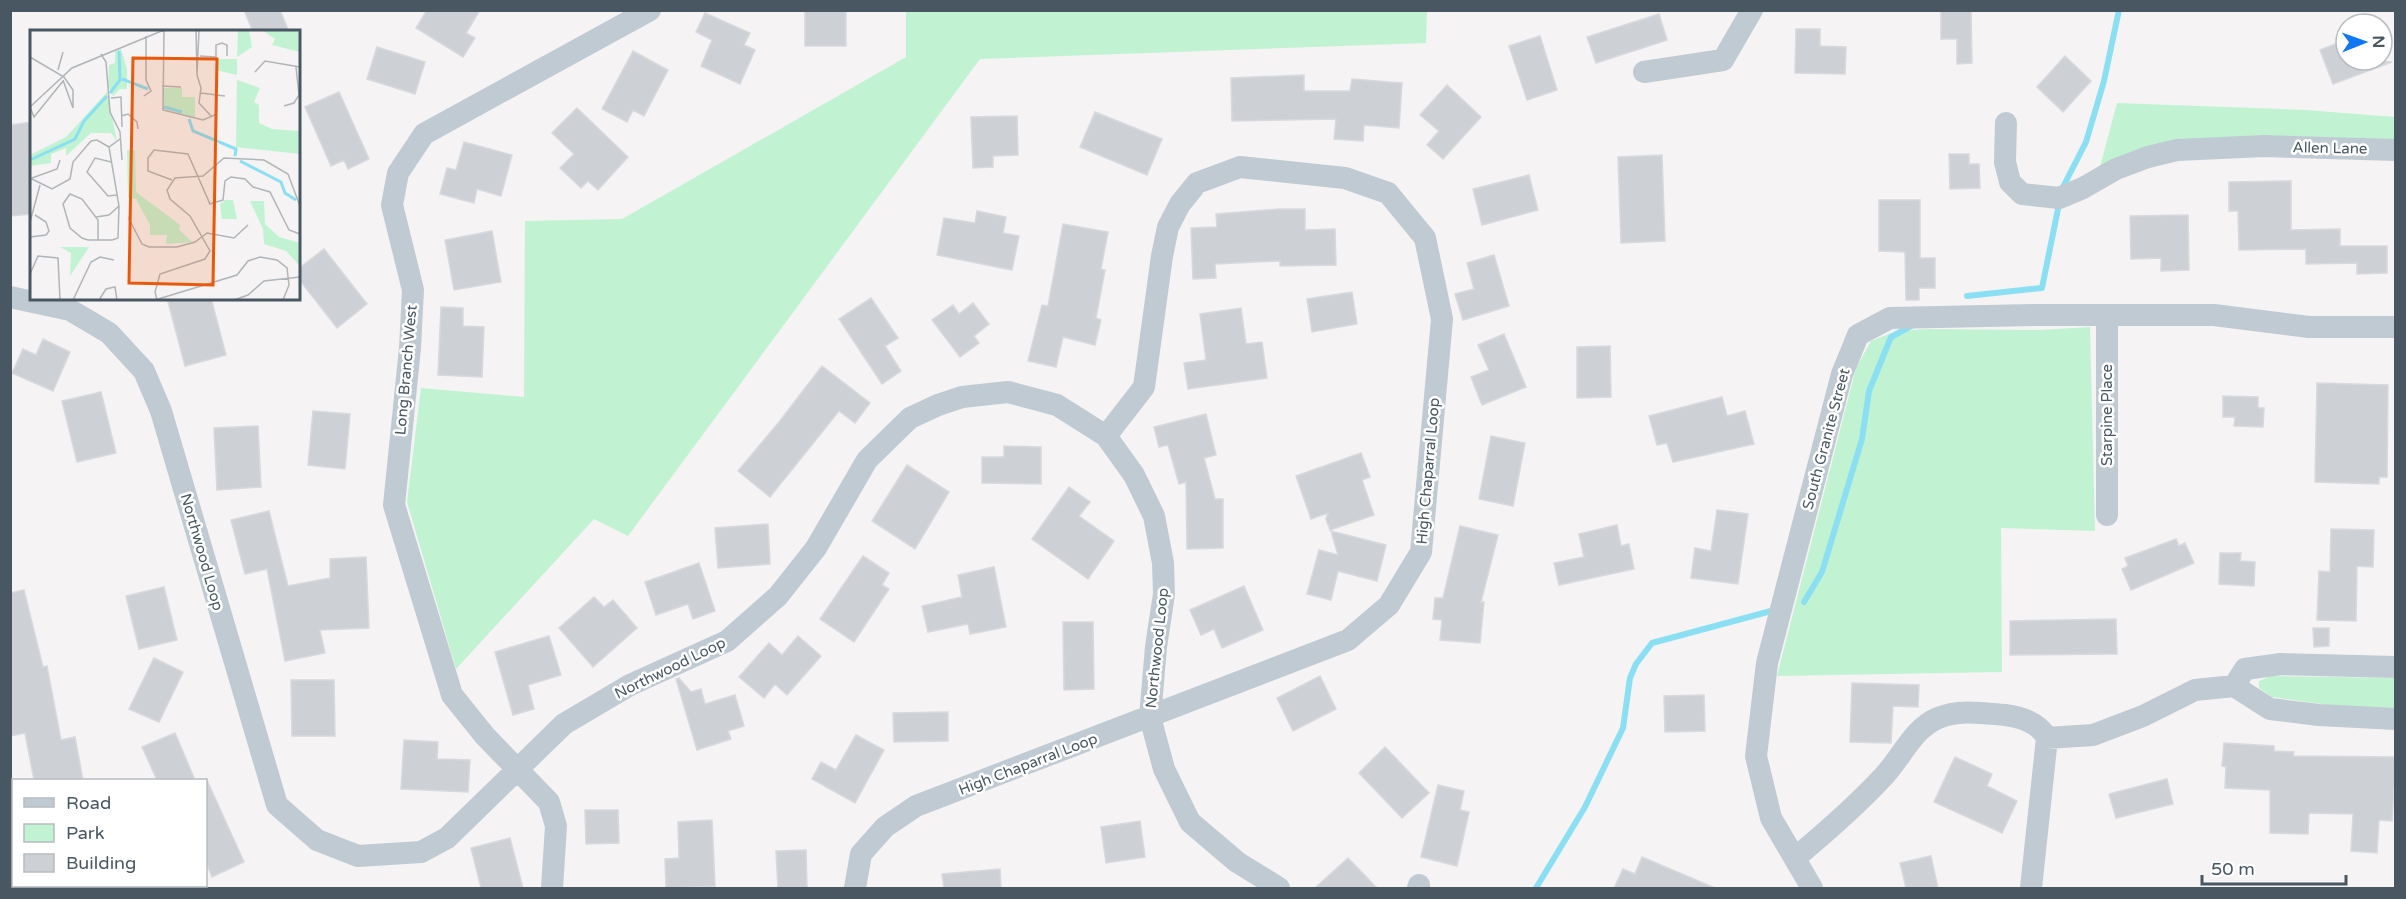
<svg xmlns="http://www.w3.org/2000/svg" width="2406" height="899" viewBox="0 0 2406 899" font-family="'Varela Round',sans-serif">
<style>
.green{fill:#c1f3d3}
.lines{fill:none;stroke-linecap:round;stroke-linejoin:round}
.stream{stroke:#8bdff3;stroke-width:6}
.building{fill:#cdd0d5;stroke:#d7d9de;stroke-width:1.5}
.minor{stroke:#c0cad3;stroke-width:22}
.labels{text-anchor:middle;stroke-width:5;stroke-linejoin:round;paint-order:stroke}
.street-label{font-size:15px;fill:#495762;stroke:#fff}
.inset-river{fill:none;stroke:#8bdff3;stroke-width:3}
.inset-road{fill:none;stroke:#b0b5b9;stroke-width:1.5}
.view{fill:#e8590c;fill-opacity:0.15;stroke:#e8590c;stroke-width:3}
.inset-edge{fill:none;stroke:#495762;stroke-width:3}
</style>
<rect width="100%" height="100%" fill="#f5f3f3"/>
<!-- green -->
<path class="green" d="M906,11H1427L1426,43L980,59L628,536L594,519L456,669L407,502L421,388L524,397L525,221L622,219L906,57Z
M2117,103L2306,110L2395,117V144L2238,141L2097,178Z
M2090,327L2095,531L2001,528L2002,672L1777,676L1856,368L1871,341L1897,331L1928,329L2040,330Z
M2271,676L2395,678V711H2374L2272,697L2259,688V681Z"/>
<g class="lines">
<!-- stream -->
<path class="stream" d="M2061,191L2086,142L2104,81L2119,10
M1967,296L2042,288L2059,204
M1804,602L1822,572L1862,439L1869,391L1891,337L1913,325
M1536,888L1585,807L1623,728L1630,678L1636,664L1652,643L1771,611"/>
</g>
<!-- building -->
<path class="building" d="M244,10H280L289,32H253Z
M427,10H480L466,33L475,38L463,57L416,28Z
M805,10H846V46H805Z
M1941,10H1971L1972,63L1957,64V39H1941Z
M705,13L750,33L744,45L755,50L740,84L701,66L712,40L696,32Z
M1659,14L1667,40L1596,63L1587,37Z
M1796,29H1820V46L1846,47L1845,74L1795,73Z
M1540,36L1557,90L1527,100L1509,46Z
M2343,41L2346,60L2392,62L2333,84L2320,50Z
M377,47L425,62L415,94L367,79Z
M633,51L668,70L644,116L633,110L627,122L602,109Z
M2065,56L2091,81L2063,112L2037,87Z
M1304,75V91H1350L1352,79L1402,83L1399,128L1364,125L1363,141L1334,139L1336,119L1232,121L1231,78Z
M1447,85L1481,117L1443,159L1427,145L1439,131L1420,115Z
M339,92L369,159L348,169L344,160L331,166L305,107Z
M577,108L628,157L598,190L588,181L581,188L560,168L574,154L552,133Z
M1095,112L1162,139L1147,175L1080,147Z
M1017,116L1018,155L993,156V167L973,168L971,117Z
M32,122V214L10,216V125Z
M464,142L512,155L501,196L477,189L474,203L440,194L447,168L456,170Z
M1949,154H1969V164H1979L1980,188L1950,189Z
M1662,155L1665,241L1621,243L1618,157Z
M1529,175L1538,210L1482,225L1473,189Z
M2291,181V230L2340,229V246H2387V273L2357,274V263L2306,264V249L2239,250L2238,211H2229V182Z
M1879,200H1920V258H1935V288H1919V300H1906L1905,252L1879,251Z
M1279,209H1305V230L1335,229L1336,265L1280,266V261L1215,264L1216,278L1193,279L1191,228L1217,227L1216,214Z
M977,211L1006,217L1003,233L1019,236L1012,270L937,255L944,218L975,223Z
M2188,215L2189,270L2161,271V258L2131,259L2130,216Z
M1063,224L1108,232L1101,269L1105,270L1096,318L1101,320L1095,345L1063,337L1056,367L1028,361L1042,305L1048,306Z
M492,231L501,282L454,290L445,240Z
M324,249L367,304L337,328L298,278V269Z
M1494,255L1509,306L1463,320L1455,294L1474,289L1467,263Z
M1352,292L1357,324L1312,332L1307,299Z
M167,298H211L226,355L185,366Z
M871,298L898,338L885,346L901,371L882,384L839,319Z
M973,303L989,324L974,336L979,343L960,357L932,320L953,305L959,314Z
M441,307L463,308V326L484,327L482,377L438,375Z
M1241,308L1246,344L1262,342L1267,378L1188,389L1184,363L1206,360L1200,314Z
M1504,334L1526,387L1482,405L1471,377L1489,370L1478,345Z
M43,339L70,352L53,391L12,373L23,349L36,355Z
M1610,346L1611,397L1577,398V347Z
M822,366L870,403L855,423L839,411L770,497L738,471L779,422Z
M2317,383L2388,385L2387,477H2379V484L2315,482Z
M101,392L116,453L77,462L62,401Z
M2223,396L2258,397V408H2264L2263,427L2234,426L2235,417H2223Z
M1722,397L1727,416L1745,411L1754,444L1673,462L1667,443L1657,445L1649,416Z
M313,411L350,414L345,469L308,465Z
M1206,414L1216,455L1204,458L1215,499H1223V548L1187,549L1186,482L1179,484L1168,445L1159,447L1154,427Z
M258,426L261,487L217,490L214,428Z
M1491,436L1525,443L1513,506L1479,499Z
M1004,446L1041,447V484L982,483V457H1004Z
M1361,453L1370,477L1362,480L1374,515L1330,530L1326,519L1328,513L1311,519L1296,476Z
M907,465L949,492L915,549L872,521Z
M1069,487L1090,502L1079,516L1114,541L1088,579L1032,539Z
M1717,510L1748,514L1738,584L1691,578L1695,548L1711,551Z
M269,511L288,586L330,578V559L366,557L369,628L320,630L325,653L285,661L267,569L245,574L231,520Z
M768,524L770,564L718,568L715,528Z
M1617,525L1621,546L1629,544L1634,569L1559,585L1554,563L1584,557L1579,534Z
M1460,526L1498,535L1481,602H1484L1480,643L1440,640L1442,620L1433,619L1435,598H1443Z
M2331,529L2374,530L2373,567L2357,566L2356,621L2317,620L2319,571L2330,572Z
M1331,531L1386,545L1377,581L1338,571L1331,600L1307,594L1319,550L1338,555Z
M2176,539L2179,546L2185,543L2194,563L2131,590L2122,569L2128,566L2125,558Z
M2220,553H2241L2240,561L2255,562L2254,586L2219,584Z
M863,556L889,573L882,585L889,589L854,642L820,619Z
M699,563L715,611L693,619L688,604L656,615L645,582Z
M994,567L1006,627L970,634L968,624L928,632L922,606L962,597L958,575Z
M1244,586L1263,630L1222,648L1214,629L1201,635L1190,610Z
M164,587L177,640L139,649L126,596Z
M24,590L43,667L47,666L61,740L75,737L83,780H34L25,733L10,736V593Z
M594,597L604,607L613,600L637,628L593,667L559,628Z
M2116,619L2117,654L2010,655V621Z
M1063,622H1093L1094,689L1064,690Z
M2313,628H2329V646L2314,647Z
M549,636L561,675L528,685L534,709L513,715L495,652Z
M798,636L821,656L787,695L775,684L764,698L739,677L769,643L782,655Z
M154,658L183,672L159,722L129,709Z
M1320,676L1336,709L1293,731L1277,698Z
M679,678L691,692L701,689L705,704L735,695L744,726L728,731L731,739L697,750L676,679Z
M291,680H334L335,736H292Z
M1852,683L1919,685L1918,707L1893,706L1891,743L1850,742Z
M1704,695L1705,731L1665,732L1664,696Z
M948,712V741L894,742L893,713Z
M175,733L195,780H157L142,747Z
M856,735L884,750L855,803L812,779L821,762L836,770Z
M404,740L438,742L437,759L470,760L468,792L401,789Z
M2224,743L2274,746V751L2294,752L2293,756L2394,757L2396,788H2394L2392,821L2379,820L2377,853L2351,851L2353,814L2309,813L2308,834L2270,833V790L2225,788L2226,767L2222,766Z
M1385,747L1429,793L1402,818L1359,773Z
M1955,757L1992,774L1987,786L2017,801L2002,833L1934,802Z
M206,778L244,862L212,877L206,862Z
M2167,779L2173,804L2116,818L2109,794Z
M1438,785L1464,791L1460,810L1469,812L1457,866L1421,857Z
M585,810H618L619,843L586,844Z
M712,820L715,886L666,888L665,859L679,858L678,822Z
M1140,821L1145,857L1106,863L1101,827Z
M510,838L523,888H481L471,848Z
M806,850L807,888H778L776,851Z
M1931,856L1938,888H1906L1900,863Z
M1642,857L1715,888H1614L1623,869L1635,874Z
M1348,858L1377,888H1315Z
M1000,869L1001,888H944L942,874Z"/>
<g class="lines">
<!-- minor -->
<path class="minor" d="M1644,72L1723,60L1752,10
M2006,123L2005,162L2010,182L2022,194L2050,197L2059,198L2083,188L2116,169L2148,157L2177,150L2264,146L2396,150
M10,297L70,310L109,333L144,371L161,411L277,805L317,840L358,856L421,852L447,838L564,724L630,685L727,641L778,596L816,548L867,460L910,418L938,405L962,397L1008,392L1057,405L1106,436L1134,475L1154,516L1163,563L1164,594L1156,647L1150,717L1164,769L1190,822L1237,862L1279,888
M2107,316V515
M2396,667L2281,664L2245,669L2234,686L2270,709L2319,715L2396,719
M2047,738L2093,735L2143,716L2195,690L2234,686
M1795,858C1825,833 1855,807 1882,778C1901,759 1912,729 1938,718C1960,709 1982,713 2005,715C2021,717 2039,723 2047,738L2031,888
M10,881L13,888
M552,888L556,826L549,802L485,736L452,695L394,505L410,348L413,290L392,205L398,173L424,134L650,10
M855,888L861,854L885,827L916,806L1348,640L1389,605L1421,552L1442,319L1425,238L1388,193L1345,178L1240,167L1197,183L1180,204L1168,227L1162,256L1144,387L1106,436
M1418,888L1419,885
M1812,888L1771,818L1756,756L1767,663L1842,374L1858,335L1890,318L2035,315H2214L2309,327H2396"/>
</g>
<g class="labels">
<!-- street labels -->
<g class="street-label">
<text transform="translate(2330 148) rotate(1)" y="5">Allen Lane</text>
<text transform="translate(406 370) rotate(-85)" y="5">Long Branch West</text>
<text transform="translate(2107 415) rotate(-90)" y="5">Starpine Place</text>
<text transform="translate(1826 439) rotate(-75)" y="5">South Granite Street</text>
<text transform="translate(1428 471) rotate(-85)" y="5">High Chaparral Loop</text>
<text transform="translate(202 552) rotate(74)" y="5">Northwood Loop</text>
<text transform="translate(1157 648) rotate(-84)" y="5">Northwood Loop</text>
<text transform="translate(670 668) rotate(-26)" y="5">Northwood Loop</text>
<text transform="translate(1028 764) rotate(-21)" y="5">High Chaparral Loop</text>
</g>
</g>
<!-- overview -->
<g transform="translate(30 30)">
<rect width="270" height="270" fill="#f5f3f3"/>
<path d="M208,0H219L222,17L207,27ZM232,0H268L270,22L242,15L245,9ZM91,19L97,39V59H90L83,66L78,56L79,35L85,33V21ZM186,29H207V45L186,40ZM207,50L230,58L224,72L229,75V93L242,99L270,101V124L206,117ZM133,58H152V67H165V88L134,79ZM77,62L87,111L81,103H61L36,126V118L21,124V133L0,136V125L36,107ZM97,120H105L106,162L150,195L149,199L162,212L136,214L137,205H120V195L106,169L98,168ZM195,170H203L207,189H192L190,174ZM220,171H234L235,194L249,207L270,213V246L269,235L256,221L234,214L233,199ZM30,217H59L40,246L41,223Z" fill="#c1f3d3"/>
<path class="inset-river" d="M92,49L118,59M80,63L90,50L89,21M134,77L152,82M159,89L163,101L206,119L205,126M0,130L45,109L54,91L77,66M210,131L251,152L255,163L266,170"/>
<path class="inset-road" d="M134,0L133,80L173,90L187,84M166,0L167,45L169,0M71,24L76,32L80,82L90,102L92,130M170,26L186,27V15L192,13L197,15V26M0,27L34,47L43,60V78M28,40L33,22M225,42L235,31L270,37M167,45L171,58L169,73L182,87M33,50L43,78M132,56L151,57M171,63L195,66M114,66L121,61L116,50V6M81,68L91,67L92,97M254,76L264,73L269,65L266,37M0,77L4,87L33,51M0,77L42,38L134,0M91,86L98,84L107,92L108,99M81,132L65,128L57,142L78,166L87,165M0,148L22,159L40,149L43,132L61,111L67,110L79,117L90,109M2,148L27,139L30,130M142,150L118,141V128L124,120L158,124L180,174L193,170L195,151L201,147L215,149L223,157L240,162L259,200L270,204M101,179L99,189L112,214L119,217H147L165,212L177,203L204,208L218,195M66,187L79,185L89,176M0,192L10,155M0,207L16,205L19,201L16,192L5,185M68,210V190L52,169L40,164L33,174L40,198L52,208L58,210H82L88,208L89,176L79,117M0,244L8,226L28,228L30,270M43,270L61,232L70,227L84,230M69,270L76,259L85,257L87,270M125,270L207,245L218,231L230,227L247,230L257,238L259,255L253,270M127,270L125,262L130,244L175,229L180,221L160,186L140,169L137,160L145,148L173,146L194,128L234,130L258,144L270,176M204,270L218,265L234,251L270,247"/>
<path class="view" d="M103,28L187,29L183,255L99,253Z"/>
<rect width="270" height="270" class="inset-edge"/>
</g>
<!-- border -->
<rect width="2406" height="899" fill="none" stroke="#495762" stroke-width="24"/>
<!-- legend -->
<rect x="12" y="779" width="195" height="108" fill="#ffffff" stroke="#b6bcc0" stroke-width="1.5"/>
<rect x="24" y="798" width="30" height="9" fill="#c0cad3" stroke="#b6bcc0" stroke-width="1.5"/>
<text x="66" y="809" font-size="18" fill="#495762">Road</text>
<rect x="24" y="824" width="30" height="18" fill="#c1f3d3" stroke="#b6bcc0" stroke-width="1.5"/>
<text x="66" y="839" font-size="18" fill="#495762">Park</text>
<rect x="24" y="854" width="30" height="18" fill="#cdd0d5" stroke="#b6bcc0" stroke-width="1.5"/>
<text x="66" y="869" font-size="18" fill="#495762">Building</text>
<!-- north arrow -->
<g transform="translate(2364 42) rotate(89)"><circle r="28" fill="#ffffff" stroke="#b6bcc0" stroke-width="1.5"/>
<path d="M0-4.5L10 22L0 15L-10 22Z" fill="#0f77f3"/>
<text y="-9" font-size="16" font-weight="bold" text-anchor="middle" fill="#495762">N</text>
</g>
<!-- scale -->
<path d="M2202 875v9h144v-9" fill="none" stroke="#495762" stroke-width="3"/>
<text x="2211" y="875" font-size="18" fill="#495762" stroke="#ffffff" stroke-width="4.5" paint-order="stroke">50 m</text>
</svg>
